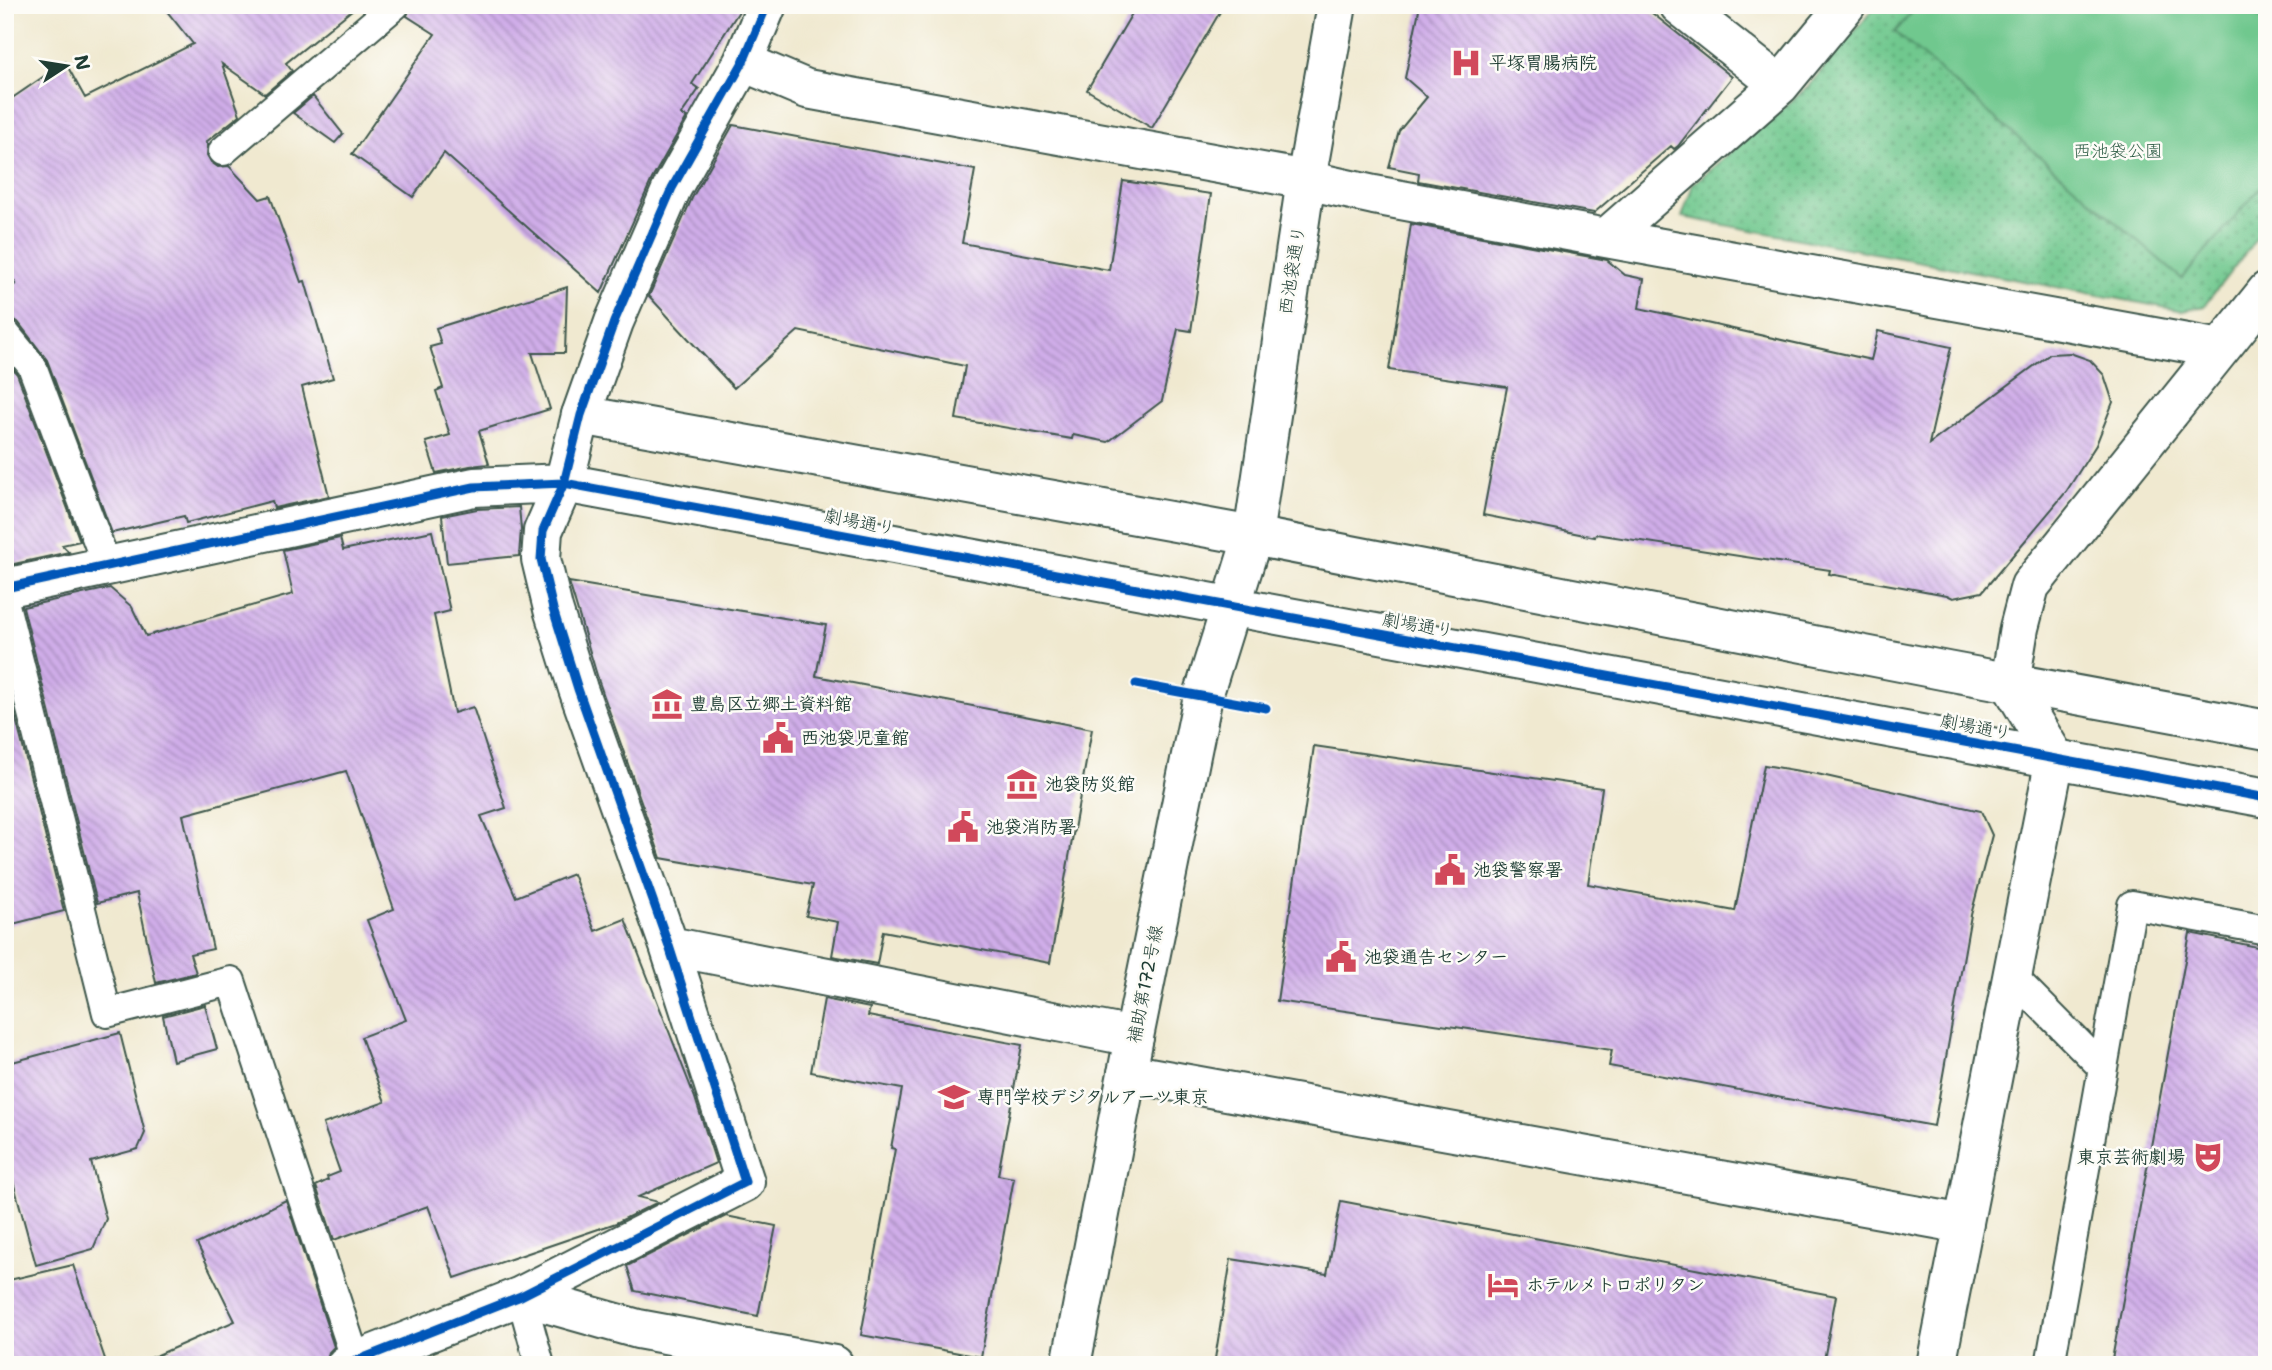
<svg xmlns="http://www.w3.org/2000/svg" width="2272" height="1370" viewBox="0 0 2272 1370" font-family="'Shantell Sans','Klee One',sans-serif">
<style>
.green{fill:url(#green-dots);stroke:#488261;stroke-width:2}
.pitch{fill:#70c88e;stroke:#488261;stroke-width:2}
.building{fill:url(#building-back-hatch)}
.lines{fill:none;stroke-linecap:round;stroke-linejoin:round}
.service-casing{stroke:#3e574b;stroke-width:32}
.minor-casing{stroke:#3e574b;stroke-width:42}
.tertiary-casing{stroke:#3e574b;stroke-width:42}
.secondary-casing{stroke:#3e574b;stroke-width:42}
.service{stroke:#fff;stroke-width:28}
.minor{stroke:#fff;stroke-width:38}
.tertiary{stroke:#fff;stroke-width:38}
.secondary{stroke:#fff;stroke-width:38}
.cycleway-casing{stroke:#fdfcf7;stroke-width:13}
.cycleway{stroke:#0057b8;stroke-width:9}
.labels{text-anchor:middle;stroke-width:5;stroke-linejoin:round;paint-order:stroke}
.poi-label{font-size:18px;font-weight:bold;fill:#1f3d34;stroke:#fdfcf7;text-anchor:start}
.park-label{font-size:18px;fill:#33604a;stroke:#fdfcf7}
.street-label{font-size:18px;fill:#1f3d34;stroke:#fdfcf7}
</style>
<defs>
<pattern id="green-dots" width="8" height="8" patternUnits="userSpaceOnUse" patternTransform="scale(1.75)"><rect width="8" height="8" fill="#70c88e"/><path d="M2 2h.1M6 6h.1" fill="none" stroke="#5ba475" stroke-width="1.8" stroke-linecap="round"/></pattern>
<pattern id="building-back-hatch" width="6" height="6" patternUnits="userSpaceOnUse" patternTransform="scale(1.75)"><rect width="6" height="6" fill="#d0ade9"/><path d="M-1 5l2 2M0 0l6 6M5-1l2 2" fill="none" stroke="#a88ebe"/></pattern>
</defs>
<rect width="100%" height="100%" fill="#fdfcf7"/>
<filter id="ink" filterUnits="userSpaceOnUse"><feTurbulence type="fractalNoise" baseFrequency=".0143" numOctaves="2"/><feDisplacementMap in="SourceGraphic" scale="14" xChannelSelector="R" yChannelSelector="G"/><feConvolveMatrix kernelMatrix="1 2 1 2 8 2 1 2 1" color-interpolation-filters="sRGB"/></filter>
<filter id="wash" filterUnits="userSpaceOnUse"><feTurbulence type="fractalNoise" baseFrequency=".00686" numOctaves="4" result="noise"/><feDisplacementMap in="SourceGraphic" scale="28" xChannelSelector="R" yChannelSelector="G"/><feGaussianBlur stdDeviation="1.57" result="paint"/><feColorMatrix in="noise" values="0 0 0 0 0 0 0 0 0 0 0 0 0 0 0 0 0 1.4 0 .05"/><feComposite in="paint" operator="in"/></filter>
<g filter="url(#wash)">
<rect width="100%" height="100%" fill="#f0e9d0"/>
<!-- green -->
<path class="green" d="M1877,5H2267V225L2204,306L2183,311L1682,217L1693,184L1807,88Z"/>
<!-- pitch -->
<path class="pitch" d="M1918,5H2246L2267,23V180L2182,279L1895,32Z"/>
<g id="blocks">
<!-- building -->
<path class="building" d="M162,5H358L286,63L292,71L265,94L222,64L240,115L206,142L208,144L207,155L211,162L218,167L229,166L260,199L270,196L301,282L305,281L333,378L302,387L329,496L274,508L272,501L186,523L184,516L112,533L47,360L18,322L11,318L5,317V290L16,284L5,268V103L65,62L85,98L193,44Z
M411,5H743L692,84L699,89L681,115L687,117L652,179L601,293L444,153L413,197L352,154L435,34L407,16Z
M1137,5H1224L1152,128L1087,90Z
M1420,5H1642L1732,77L1678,146L1674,149L1671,146L1594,213L1418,181L1419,173L1389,167L1399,131L1427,97L1405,78Z
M313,96L343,134L335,143L293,113Z
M733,125L975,170L962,243L1109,270L1123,181L1211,194L1191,331L1178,329L1162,401L1108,442L1073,435L1072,439L956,419L965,366L798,331L734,388L649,296L692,198Z
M1411,224L1607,260L1625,275L1644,279L1639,308L1871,360L1878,331L1951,347L1929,444L2050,354L2070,353L2090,360L2104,375L2113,402L2096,445L2066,492L1982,592L1953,598L1947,595L1829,574L1830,570L1596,534L1595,537L1483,515L1507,387L1389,370Z
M567,287L565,353H532L550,409L479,431L489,464L470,466L436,473L426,442L450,435L436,391L443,388L430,347L441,344L436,328Z
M5,360L17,374L80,541L62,545L69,552L5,566Z
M519,507L521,529L519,556L447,563L442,516L477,509Z
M432,531L450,611L434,615L454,713L473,707L506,808L481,816L516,897L573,874L595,931L625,919L695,1098L716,1163L638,1197L658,1202L616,1223L455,1278L428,1206L334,1240L316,1186L328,1180L327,1177L340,1172L323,1124L385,1102L361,1037L406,1020L367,920L394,909L346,771L183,815L213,949L190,954L196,973L156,983L137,893L97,903L23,607L110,588L132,607L146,636L293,594L283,550L340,538L343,550Z
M569,582L826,625L816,676L1092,729L1050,963L883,931L877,964L832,956L838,922L806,916L813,885L661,858L599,682Z
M5,675L64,911L5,926Z
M1314,746L1602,788L1588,884L1735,911L1764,765L1817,774L1981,811L1992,835L1971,915L1934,1126L1609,1066L1612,1050L1277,1001Z
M2190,933L2267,949V1365H2111Z
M824,999L870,1008L868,1016L1022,1045L998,1175L1014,1178L981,1357L861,1335L895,1149L891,1148L902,1089L811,1072Z
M205,1005L217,1049L173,1061L163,1016Z
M120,1033L145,1133L138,1149L91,1162L106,1219L93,1249L36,1265L5,1152V1064Z
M286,1200L334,1347L329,1352L325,1365H135L235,1321L197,1244Z
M1341,1201L1836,1296L1823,1365H1214L1231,1259L1327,1274Z
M726,1216L776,1226L758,1316L635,1291L627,1266Z
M73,1265L107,1365H5V1281Z"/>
</g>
</g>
<g filter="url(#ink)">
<use href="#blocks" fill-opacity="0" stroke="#3e574b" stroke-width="2"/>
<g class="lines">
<defs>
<path id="service" d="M223,151L395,5
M5,333L32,366L107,566
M5,605L107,1013L231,981L356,1361
M2013,977L2103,1068
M521,1296L540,1365
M2050,1365L2132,905L2267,930"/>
<path id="minor" d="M1679,5L1780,85
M743,62L807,89L1306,180L1374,195L1606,238L2220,349
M1606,238L1780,85L1846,5
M5,588L474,487L564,483
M669,946L1134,1037
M1127,1073L1964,1224
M521,1296L638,1329L834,1365
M346,1365L521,1296L745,1182L669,946L578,689L553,609L541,559L543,531L564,483L581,415L614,322L672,188L743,62L767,5
M1936,1365L2055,758L2010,683L2019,628L2030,586L2267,291"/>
<path id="tertiary" d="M581,415L1253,536L1947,671L2267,730
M564,483L2267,798
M1071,1365L1134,1037L1203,696L1253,536"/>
<path id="secondary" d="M1253,536L1306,180L1337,5"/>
</defs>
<!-- service casing -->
<use href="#service" class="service-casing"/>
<!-- minor casing -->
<use href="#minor" class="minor-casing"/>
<!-- tertiary casing -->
<use href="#tertiary" class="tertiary-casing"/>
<!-- secondary casing -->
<use href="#secondary" class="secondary-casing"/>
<!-- service -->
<use href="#service" class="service"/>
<!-- minor -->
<use href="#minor" class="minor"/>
<!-- tertiary -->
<use href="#tertiary" class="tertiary"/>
<!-- secondary -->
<use href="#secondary" class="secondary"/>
<defs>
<path id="cycleway" d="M5,588L474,487L564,483L2267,798
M1136,684L1266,708
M346,1365L521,1296L745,1182L669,946L578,689L553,609L541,559L543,531L564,483L581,415L614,322L672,188L743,62L767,5"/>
</defs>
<!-- cycleway casing -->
<use href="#cycleway" class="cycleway-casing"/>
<!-- cycleway -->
<use href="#cycleway" class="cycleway"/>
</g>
</g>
<!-- icons -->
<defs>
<symbol id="hospital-bare" viewBox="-9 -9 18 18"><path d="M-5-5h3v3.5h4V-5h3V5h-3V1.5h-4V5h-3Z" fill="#d1495b" stroke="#fdfcf7" stroke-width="2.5" paint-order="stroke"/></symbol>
<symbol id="museum-bare" viewBox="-9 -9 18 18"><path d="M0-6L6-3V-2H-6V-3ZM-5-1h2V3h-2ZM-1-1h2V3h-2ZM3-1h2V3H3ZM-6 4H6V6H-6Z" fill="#d1495b" stroke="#fdfcf7" stroke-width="2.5" paint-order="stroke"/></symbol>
<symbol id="civic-bare" viewBox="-9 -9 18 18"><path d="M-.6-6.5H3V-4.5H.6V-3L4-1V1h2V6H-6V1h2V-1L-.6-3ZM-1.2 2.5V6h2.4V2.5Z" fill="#d1495b" stroke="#fdfcf7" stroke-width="2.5" paint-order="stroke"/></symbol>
<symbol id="university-bare" viewBox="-9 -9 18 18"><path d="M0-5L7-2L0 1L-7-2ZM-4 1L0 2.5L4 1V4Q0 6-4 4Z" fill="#d1495b" stroke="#fdfcf7" stroke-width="2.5" paint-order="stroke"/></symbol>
<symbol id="theatre-bare" viewBox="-9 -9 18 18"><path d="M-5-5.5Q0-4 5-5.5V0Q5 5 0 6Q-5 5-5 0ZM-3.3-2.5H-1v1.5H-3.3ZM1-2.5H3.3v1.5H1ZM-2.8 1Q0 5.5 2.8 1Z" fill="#d1495b" stroke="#fdfcf7" stroke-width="2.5" paint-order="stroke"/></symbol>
<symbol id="hotel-bare" viewBox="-9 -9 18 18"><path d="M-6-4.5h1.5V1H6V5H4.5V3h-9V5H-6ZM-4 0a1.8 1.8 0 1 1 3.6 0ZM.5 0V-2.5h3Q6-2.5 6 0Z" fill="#d1495b" stroke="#fdfcf7" stroke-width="2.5" paint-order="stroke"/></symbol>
</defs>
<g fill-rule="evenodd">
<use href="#hospital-bare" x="1444" y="41" width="44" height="44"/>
<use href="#museum-bare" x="645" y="682" width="44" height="44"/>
<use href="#civic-bare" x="756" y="716" width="44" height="44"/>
<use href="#museum-bare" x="1000" y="762" width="44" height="44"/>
<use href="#civic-bare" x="941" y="805" width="44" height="44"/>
<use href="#civic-bare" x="1428" y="848" width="44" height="44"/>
<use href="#civic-bare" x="1319" y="935" width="44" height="44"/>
<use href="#university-bare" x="932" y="1075" width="44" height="44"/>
<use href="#theatre-bare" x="2186" y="1135" width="44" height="44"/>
<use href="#hotel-bare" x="1481" y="1263" width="44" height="44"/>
</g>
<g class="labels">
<!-- poi labels -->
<g class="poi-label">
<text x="1489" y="69">平塚胃腸病院</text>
<text x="690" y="710">豊島区立郷土資料館</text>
<text x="801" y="744">西池袋児童館</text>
<text x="1045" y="790">池袋防災館</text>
<text x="986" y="833">池袋消防署</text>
<text x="1473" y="876">池袋警察署</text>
<text x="1364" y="963">池袋通告センター</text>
<text x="977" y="1103">専門学校デジタルアーツ東京</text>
<text x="2185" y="1163" text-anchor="end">東京芸術劇場</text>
<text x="1526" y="1291">ホテルメトロポリタン</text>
</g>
<!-- park labels -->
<g class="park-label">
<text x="2118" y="157">西池袋公園</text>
</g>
<!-- street labels -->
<g class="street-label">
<text transform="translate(1292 270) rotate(-81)" y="6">西池袋通り</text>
<text transform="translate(860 522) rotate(11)" y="6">劇場通り</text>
<text transform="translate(1418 625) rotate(10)" y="6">劇場通り</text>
<text transform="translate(1976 727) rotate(11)" y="6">劇場通り</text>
<text transform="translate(1145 984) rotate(-79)" y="6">補助第172号線</text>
</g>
</g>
<!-- margin -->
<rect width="2272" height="1370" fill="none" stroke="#fdfcf7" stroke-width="28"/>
<!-- north arrow -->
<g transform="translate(66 66) rotate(78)" stroke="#fdfcf7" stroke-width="5" paint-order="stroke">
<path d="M0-5L12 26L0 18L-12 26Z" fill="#1f3d34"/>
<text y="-10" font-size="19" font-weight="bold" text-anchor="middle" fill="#1f3d34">N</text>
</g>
</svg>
